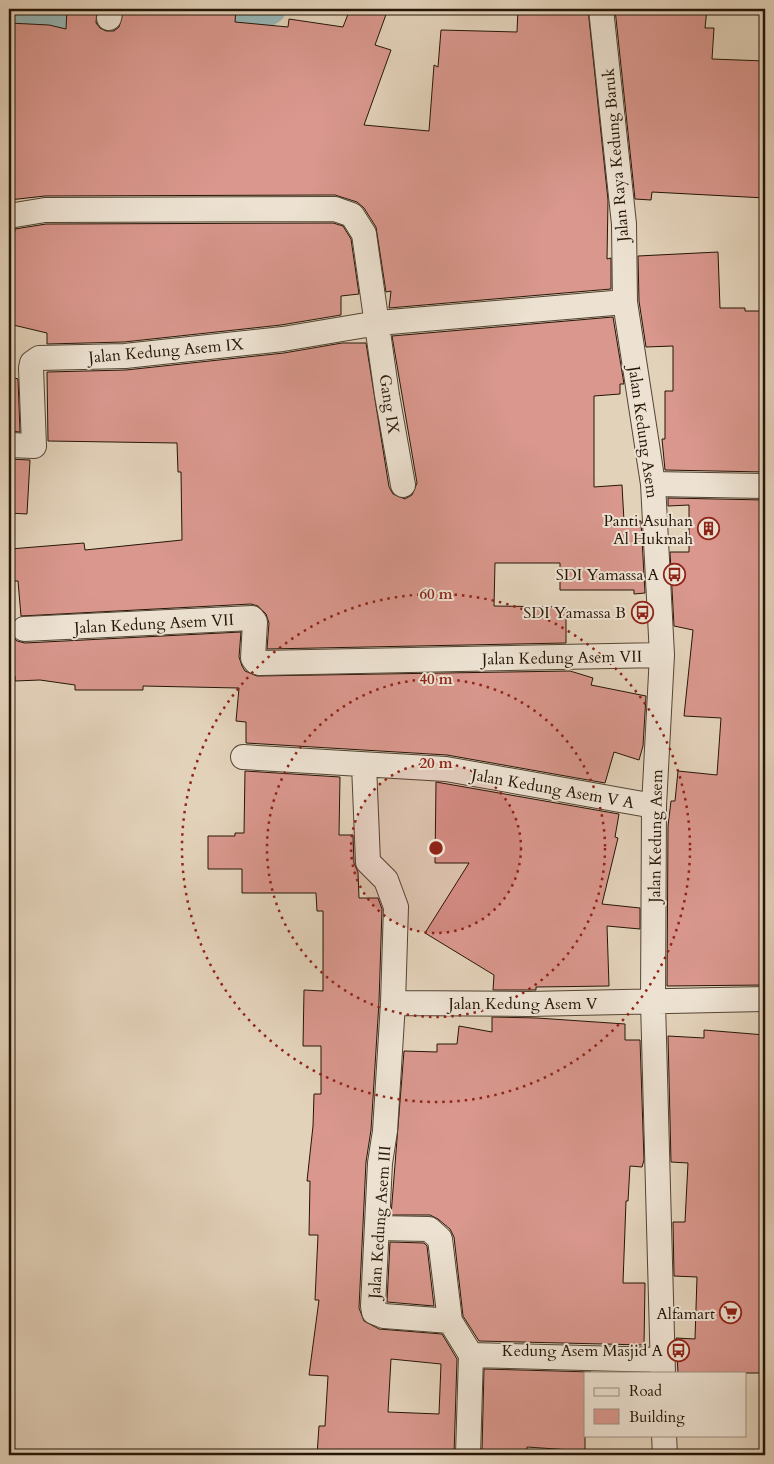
<svg xmlns="http://www.w3.org/2000/svg" width="774" height="1464" viewBox="0 0 774 1464" font-family="Cardo,serif">
<style>
.lines{fill:none;stroke-linecap:round;stroke-linejoin:round}
.canal{stroke:#96b6b6;stroke-width:30}
.building{fill:#d9978d;stroke:#251607;fill-rule:evenodd}
.minor-casing{stroke:#544534;stroke-width:26}
.minor{stroke:#ede2d2;stroke-width:24}
.ring{fill:none;stroke:#8f2418;stroke-width:2.5;stroke-dasharray:2.5 5}
.labels{text-anchor:middle;stroke-width:4;stroke-linejoin:round;paint-order:stroke}
.street-label{font-size:16px;fill:#251607;stroke:#ede2d2}
.poi-label{font-size:16px;fill:#251607;stroke:#ede2d2;text-anchor:end}
.centre{fill:#8f2418;stroke:#ede2d2;stroke-width:2.5}
.ring-label{font-size:15px;text-anchor:middle;font-weight:bold;fill:#8f2418;stroke:#ede2d2;stroke-width:4;stroke-linejoin:round;paint-order:stroke}
</style>
<rect width="100%" height="100%" fill="#e3d2ba"/>
<filter id="stains"><feTurbulence type="fractalNoise" baseFrequency=".004" numOctaves="4"/><feColorMatrix values="0 0 0 0 .2 0 0 0 0 .09 0 0 0 0 .02 0 0 0 .5 -.17"/></filter>
<radialGradient id="worn" r=".72"><stop offset=".6" stop-color="#630" stop-opacity="0"/><stop offset="1" stop-color="#630" stop-opacity=".3"/></radialGradient>
<g class="lines">
<!-- canal -->
<path class="canal" d="M9,18H44L65,28L106,38
M195,19C224,12 243,29 271,9"/>
</g>
<!-- building -->
<path class="building" d="M67,9H97L96,23L100,28L106,31H114L119,27L124,9H236L235,22L288,27L289,19L343,27L350,9H388L375,45L391,50L364,125L429,131L434,65L438,67L441,30L517,32L518,9H588L608,200L607,259L611,258V289L389,308L391,291L386,292L376,227L364,208L357,202L335,195L45,196L9,200V23L49,25L66,29Z
M615,9H707L705,28H714L712,59L765,61V198L652,192L651,200L635,199Z
M333,223L343,226L351,239L359,294L341,296V315L281,325L124,342L47,344V333L9,324V283L15,229L46,224Z
M718,252L720,308H745V311H765V472L665,470L662,439H665V391H673V346L646,347L639,301L638,256Z
M613,317L624,384H620V394L594,396V487L622,485L624,521H641L645,593L634,594V590H560V563H495L494,606L566,607V643L267,649L269,623L266,614L258,606L251,604L21,616L18,581H13L10,549L84,543L85,550L182,540L181,472H178L177,443L48,441L47,372L126,370L284,353L342,343H366L389,487L393,494L405,499L412,495L417,483L392,336Z
M9,376L18,379L20,432L9,431Z
M9,459L30,460L27,514L9,513Z
M668,498L765,500V985L667,986L668,826L671,801H675L678,771L717,775L721,718L684,716L693,630L674,626L670,552H689V505L668,506Z
M241,632L239,657L242,666L245,671L257,676L570,671L593,678L591,685L646,696L643,746L639,760L614,752L605,783L447,755L246,743V722L236,721L239,688L143,686V690H75V685L40,680L15,681V676L9,675V634L17,641L25,643Z
M245,771L340,777L339,835H353L354,863L358,872L359,898H378L382,909L379,1002L371,1130L366,1162L359,1308L364,1321L379,1329L442,1334L457,1359L454,1455H317L319,1426H325L328,1376L309,1375L319,1300H315L318,1235H309L310,1181H307L313,1126L314,1094H321V1046H303L304,990L323,991V911H317L316,893H242V869H208V836H235V833H244ZM391,1359L441,1364L439,1414L388,1412Z
M436,782L619,814L615,837L618,838L602,904L640,908V929L607,926L609,986L536,987V990H493L494,975L425,933L469,863H435Z
M492,1017L537,1018L625,1024V1040H640L644,1160L642,1167L630,1166L628,1201H626L623,1283H645L644,1345L479,1341L463,1316L454,1237L450,1229L438,1219L430,1215H391L404,1051L437,1052V1044H457L459,1026L492,1032Z
M704,1030L765,1035V1373H678L676,1338L695,1339L697,1277L674,1276L673,1222H685L688,1163L671,1162L668,1036L704,1038Z
M390,1242L424,1243L427,1246L434,1306L387,1302Z
M484,1369L591,1372L585,1373V1451L527,1447V1454L482,1451Z"/>
<g class="lines">
<defs>
<path id="minor" d="M601,9L624,224L625,302L653,484L662,655L654,806L653,1002L663,1373
M109,18L111,9
M9,216L45,210L335,209L352,215L364,234L387,395L403,485
M9,445L34,446L31,368L32,363L39,358L125,356L283,339L378,323L625,302
M653,484L765,486
M24,629L252,618L255,622L253,658L256,662L260,663L662,655
M243,757L446,769L654,806
M364,765L368,862L386,880L396,907L393,1003L385,1131L380,1163L373,1306L374,1312L384,1316L450,1321L471,1355
M393,1003L528,1004L765,999
M377,1228L429,1229L440,1239L450,1321
M471,1355L662,1360
M664,1435L665,1455
M468,1455L471,1355"/>
</defs>
<!-- minor casing -->
<use href="#minor" class="minor-casing"/>
<!-- minor -->
<use href="#minor" class="minor"/>
</g>
<!-- distance rings -->
<circle cx="436" cy="848" r="85" fill="#8f2418" fill-opacity=".12"/>
<g class="ring">
<circle cx="436" cy="848" r="85"/>
<circle cx="436" cy="848" r="169"/>
<circle cx="436" cy="848" r="254"/>
</g>
<!-- icons -->
<defs>
<symbol id="building-ring" viewBox="-11 -11 22 22"><circle r="9.5" fill="#ede2d2" stroke="#8f2418" stroke-width="1.5"/><path d="M-4-6H4V6H1V3H-1V6H-4ZM-2.5-4.3h1.7v1.8h-1.7ZM.8-4.3h1.7v1.8H.8ZM-2.5-1h1.7V.8h-1.7ZM.8-1h1.7V.8H.8Z" fill="#8f2418"/></symbol>
<symbol id="bus-ring" viewBox="-11 -11 22 22"><circle r="9.5" fill="#ede2d2" stroke="#8f2418" stroke-width="1.5"/><path d="M-5-6H5V4H4V6H2V4H-2V6H-4V4H-5ZM-3.5-4V0h7V-4ZM-3.5 1.2v1.5H-2V1.2ZM2 1.2v1.5H3.5V1.2Z" fill="#8f2418"/></symbol>
<symbol id="supermarket-ring" viewBox="-11 -11 22 22"><circle r="9.5" fill="#ede2d2" stroke="#8f2418" stroke-width="1.5"/><path d="M-6-5.5h2.5l.6 2H6L4.5 2H-2.5L-4.4-4H-6ZM-1.5 3.2a1.3 1.3 0 1 0 .1 0ZM3 3.2a1.3 1.3 0 1 0 .1 0Z" fill="#8f2418"/></symbol>
</defs>
<g fill-rule="evenodd">
<use href="#building-ring" x="696" y="516" width="25" height="25"/>
<use href="#bus-ring" x="662" y="562" width="25" height="25"/>
<use href="#bus-ring" x="630" y="600" width="25" height="25"/>
<use href="#supermarket-ring" x="718" y="1300" width="25" height="25"/>
<use href="#bus-ring" x="666" y="1338" width="25" height="25"/>
</g>
<g class="labels">
<!-- street labels -->
<g class="street-label">
<text transform="translate(615 155) rotate(-95)" y="6">Jalan Raya Kedung Baruk</text>
<text transform="translate(166 350) rotate(-5)" y="6">Jalan Kedung Asem IX</text>
<text transform="translate(390 404) rotate(81)" y="6">Gang IX</text>
<text transform="translate(644 432) rotate(82)" y="6">Jalan Kedung Asem</text>
<text transform="translate(154 623) rotate(-3)" y="6">Jalan Kedung Asem VII</text>
<text transform="translate(562 657) rotate(-1)" y="6">Jalan Kedung Asem VII</text>
<text transform="translate(553 788) rotate(10)" y="6">Jalan Kedung Asem V A</text>
<text transform="translate(655 836) rotate(-89)" y="6">Jalan Kedung Asem</text>
<text x="523" y="1009">Jalan Kedung Asem V</text>
<text transform="translate(379 1222) rotate(-86)" y="6">Jalan Kedung Asem III</text>
</g>
<!-- poi labels -->
<g class="poi-label">
<text x="693" y="526">Panti Asuhan<tspan x="693" dy="18">Al Hukmah</tspan></text>
<text x="659" y="580">SDI Yamassa A</text>
<text x="626" y="618">SDI Yamassa B</text>
<text x="715" y="1319">Alfamart</text>
<text x="663" y="1356">Kedung Asem Masjid A</text>
</g>
</g>
<circle cx="436" cy="848" r="8" class="centre"/>
<g class="ring-label">
<text x="436" y="599">60 m</text>
<text x="436" y="684">40 m</text>
<text x="436" y="768">20 m</text>
</g>
<!-- margin -->
<rect width="774" height="1464" fill="none" stroke="#e3d2ba" stroke-width="30"/>
<rect x="10" y="10" width="754" height="1444" fill="none" stroke="#251607" stroke-width="2.5"/>
<rect x="15" y="15" width="744" height="1434" fill="none" stroke="#251607"/>
<!-- legend -->
<rect x="584" y="1372" width="162" height="65" fill="#ede2d2" stroke="#9d9081"/>
<rect x="594" y="1388" width="25" height="8" fill="#ede2d2" stroke="#9d9081"/>
<text x="629" y="1396" font-size="15" fill="#251607">Road</text>
<rect x="594" y="1409" width="25" height="15" fill="#d9978d" stroke="#9d9081"/>
<text x="629" y="1422" font-size="15" fill="#251607">Building</text>
<rect width="100%" height="100%" filter="url(#stains)"/>
<rect width="100%" height="100%" fill="url(#worn)"/>
</svg>
